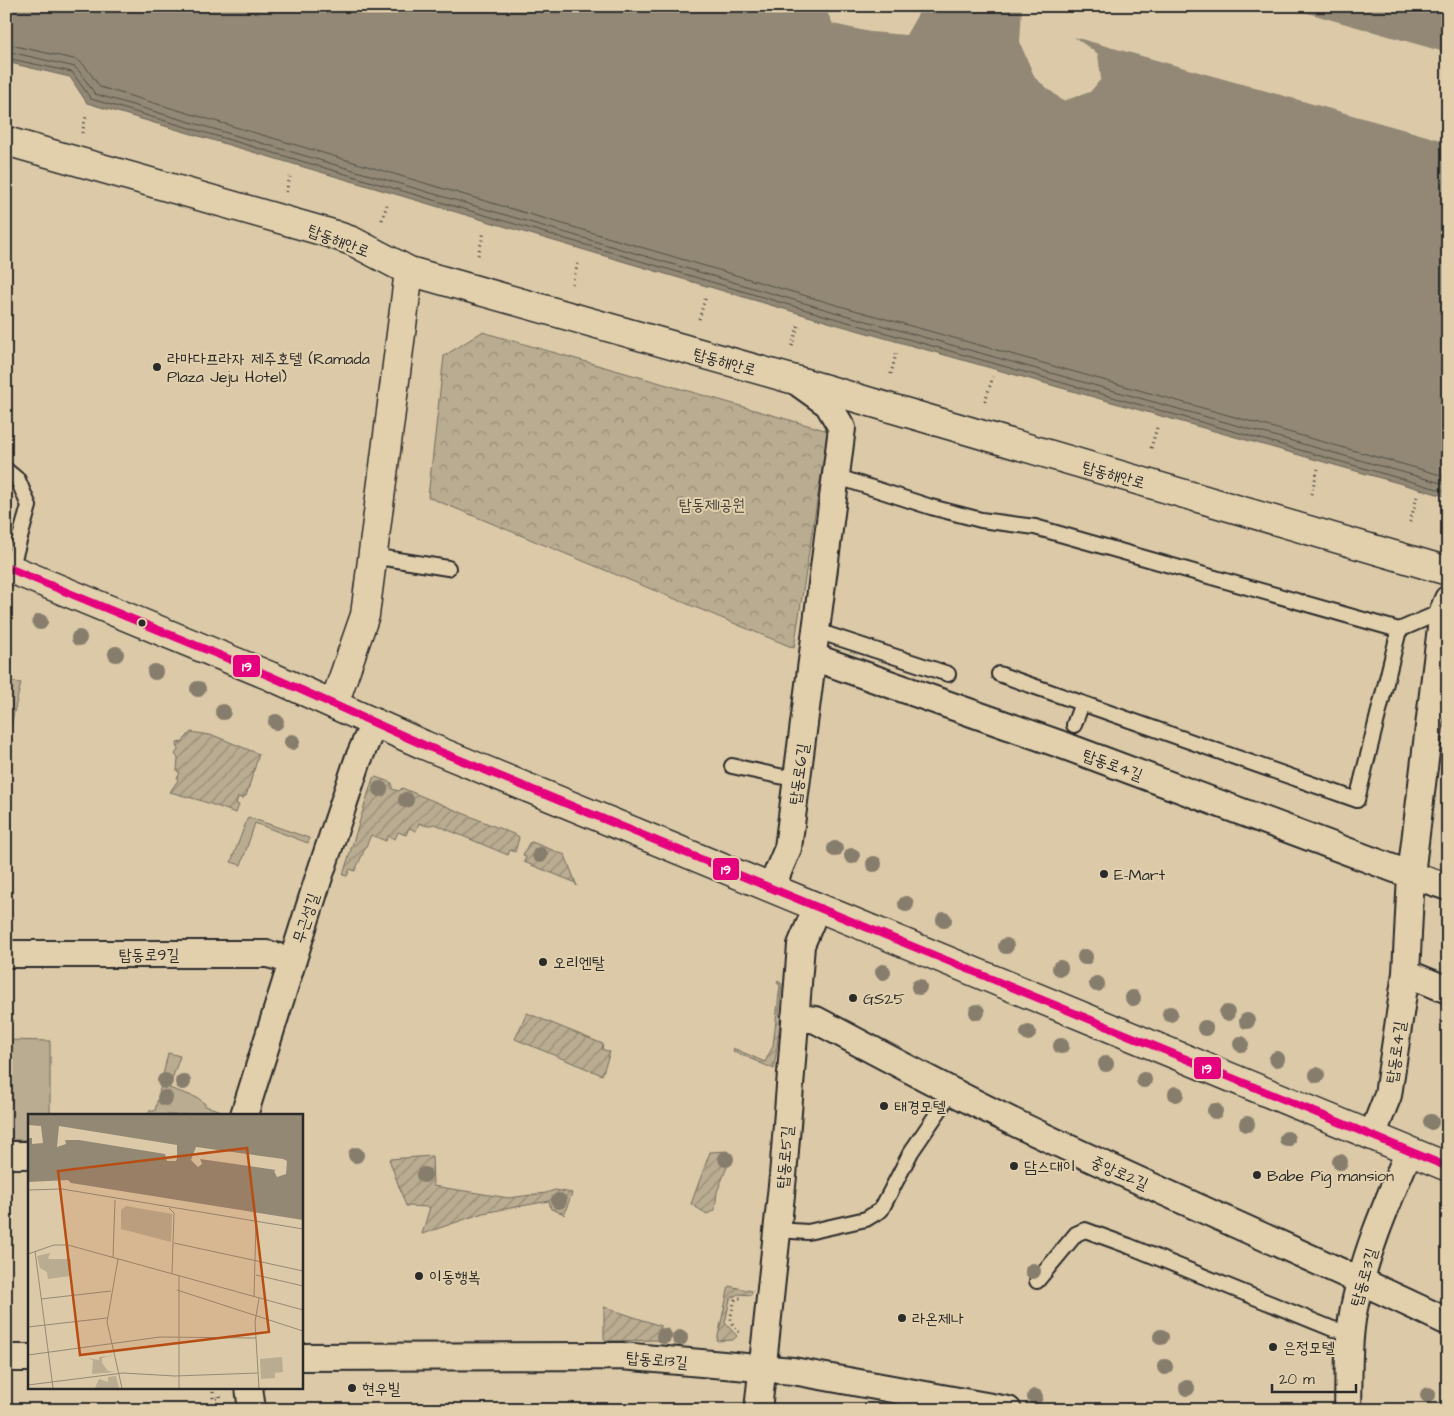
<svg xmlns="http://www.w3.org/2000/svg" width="1454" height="1416" viewBox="0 0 1454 1416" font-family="'Architects Daughter','Poor Story',sans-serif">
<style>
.grass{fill:#baac91;stroke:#726c5e}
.forest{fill:url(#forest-crowns);stroke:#726c5e}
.garden{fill:url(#garden-furrows);stroke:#726c5e}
.water{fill:#928874;stroke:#696357}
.pier{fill:#dbc9a8}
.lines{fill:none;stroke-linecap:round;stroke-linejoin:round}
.shore{stroke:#545048;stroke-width:1}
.lane-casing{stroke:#2b2b2b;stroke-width:18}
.street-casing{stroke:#2b2b2b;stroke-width:30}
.secondary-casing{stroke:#2b2b2b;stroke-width:31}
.path{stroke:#2b2b2b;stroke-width:3;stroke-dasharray:1 4;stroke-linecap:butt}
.lane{stroke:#e2d0ad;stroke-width:14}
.street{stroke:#e2d0ad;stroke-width:26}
.secondary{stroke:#e2d0ad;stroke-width:28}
.bus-1-casing{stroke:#e2d0ad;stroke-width:11}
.bus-1{stroke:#e5007d;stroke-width:8}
.tree{fill:#867d6c}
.poi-dot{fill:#2b2b2b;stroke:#e2d0ad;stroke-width:2}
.labels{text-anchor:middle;stroke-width:4;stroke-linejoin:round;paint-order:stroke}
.street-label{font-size:16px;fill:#2b2b2b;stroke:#e2d0ad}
.poi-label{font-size:16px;fill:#2b2b2b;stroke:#e2d0ad;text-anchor:start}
.park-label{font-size:16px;fill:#403e3a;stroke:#e2d0ad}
.inset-road{fill:none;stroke:#958a76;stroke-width:1}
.view{fill:#b94e14;fill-opacity:0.15;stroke:#b94e14;stroke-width:2.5}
.inset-edge{fill:none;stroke:#2b2b2b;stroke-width:2.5}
.line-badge{stroke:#e2d0ad;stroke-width:2}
.badge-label{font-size:14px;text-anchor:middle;font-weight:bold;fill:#fff}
</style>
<defs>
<pattern id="forest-crowns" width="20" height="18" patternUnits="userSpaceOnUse" patternTransform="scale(1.25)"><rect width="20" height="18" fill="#baac91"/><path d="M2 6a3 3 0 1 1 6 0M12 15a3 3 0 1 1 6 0" fill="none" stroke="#978c77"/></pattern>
<pattern id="garden-furrows" width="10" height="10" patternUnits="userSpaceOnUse" patternTransform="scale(1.25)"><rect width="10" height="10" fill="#baac91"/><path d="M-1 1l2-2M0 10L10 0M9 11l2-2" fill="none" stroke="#978c77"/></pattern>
</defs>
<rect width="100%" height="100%" fill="#dbc9a8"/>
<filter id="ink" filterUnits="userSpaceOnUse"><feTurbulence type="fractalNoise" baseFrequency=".02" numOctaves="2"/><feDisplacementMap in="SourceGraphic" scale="10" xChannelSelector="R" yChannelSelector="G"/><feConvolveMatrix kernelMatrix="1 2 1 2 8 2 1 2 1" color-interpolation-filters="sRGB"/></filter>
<g filter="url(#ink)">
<!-- grass -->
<path class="grass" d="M6,681L21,683L6,746Z
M248,817L309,838L308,843L255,823L241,865L231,862Z
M6,1040L50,1041V1115H29V1140H6Z
M168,1053L180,1056L169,1088L198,1098L205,1104V1106L219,1110L218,1115H149V1111H155Z"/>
<!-- forest -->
<path class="forest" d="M482,332L828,431L794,648L428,497L444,356Z"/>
<!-- garden -->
<path class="garden" d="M191,732L215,736L259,754L246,796H244L243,799L238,797L236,804L239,805L236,813L199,800L170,792L178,780L177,778L180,773L177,771L178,758L175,754L178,750L177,743L182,742Z
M376,777L392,783V789L399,791L402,788L518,836L519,838L515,852L510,850L508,855L434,824L427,826L419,823L416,831L409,828L406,835L398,832L395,839L388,836L386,841L371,835L355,871L350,869L347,876L343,875L373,778Z
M532,842L565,855L577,886L574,882L524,862L526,857L523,855L529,843Z
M778,981L782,984L779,1015L781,1016L774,1069L733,1051L734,1048L735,1049L765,1062L773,1046L780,985L777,983Z
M527,1013L603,1044L602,1049L610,1052L602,1075L515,1039Z
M728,1151L731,1154V1157L717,1192L715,1210L707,1214L691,1204L710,1152Z
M432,1156L433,1186L509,1198L546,1193L555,1190L572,1193L564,1215L562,1213L551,1209L549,1201L483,1213L422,1234L430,1207L406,1206L389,1159Z
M729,1286L752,1291L751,1295L738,1294L730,1299L725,1323L737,1336L733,1340L717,1341Z
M604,1307L661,1326L659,1336L661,1340L606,1341L604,1338Z"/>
<!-- water -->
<path class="water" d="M6,6H1448V497L835,324L87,103L70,77L6,62Z"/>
<!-- pier -->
<path class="pier" d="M824,6H919L918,14L906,35L870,32L833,24Z
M1022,6H1283L1448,53V142L1074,37L1098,54L1101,79L1090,92L1063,101L1035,78L1020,43Z"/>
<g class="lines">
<!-- shore -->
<path class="shore" d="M6,44L78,60L85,66L100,87L840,306L1448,477
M6,51L75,67L79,71L95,94L838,313L1448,485
M6,58L72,72L91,99L837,319L1448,492"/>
<defs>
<path id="lane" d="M6,470L18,480L29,506L11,569
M835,476L931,507L981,520L1035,527L1399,630L1357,800L999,674
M372,556L448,568
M1399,630L1443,611
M817,631L948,674
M1074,725L1082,703
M732,766L798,780
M777,1230L808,1232L866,1219L881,1210L911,1152L941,1108L949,1091
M1037,1281L1076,1234L1085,1230L1129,1246L1333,1329L1350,1332"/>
<path id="street" d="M813,657L1065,746L1411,875L1448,887
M771,888L788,848L842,428L828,404L800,384
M6,954H267L291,960
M1406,973L1448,990
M795,1017L816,1020C892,1060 967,1101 1045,1137C1178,1200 1315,1258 1448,1322
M244,1115L318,880L358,760L374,723
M1372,1136L1388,1095L1406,973L1411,875L1443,611L1448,599
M6,1155H29
M301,1357L621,1356L793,1371L1008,1410
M6,1358H29
M249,1387L252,1410
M758,1410L783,1176L801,945L817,907
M1348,1410C1349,1373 1347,1335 1356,1299C1367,1248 1389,1199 1409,1151"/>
<path id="secondary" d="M6,141L329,233L352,241L409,271L795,380L1448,571
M6,567L270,676L424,745L1448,1167
M334,704L365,615L409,271"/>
</defs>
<!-- lane casing -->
<use href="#lane" class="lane-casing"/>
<!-- street casing -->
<use href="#street" class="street-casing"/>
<!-- secondary casing -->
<use href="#secondary" class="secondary-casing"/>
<!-- path -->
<path class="path" d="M82,133L86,117
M286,192L290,177
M382,220L387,205
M478,255L484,232
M572,284L579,260
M699,319L706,296
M792,346L799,323
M891,374L897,350
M985,401L993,377
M1151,448L1158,424
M1311,494L1318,469
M1410,522L1417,497
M739,1332C727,1321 731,1315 735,1300L738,1298H744
M213,1387V1400
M216,1398H220V1393"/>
<!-- lane -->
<use href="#lane" class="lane"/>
<!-- street -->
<use href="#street" class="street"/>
<!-- secondary -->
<use href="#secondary" class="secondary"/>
<defs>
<path id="bus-1" d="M6,567L270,676L424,745L1448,1167"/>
</defs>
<!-- bus-1 casing -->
<use href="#bus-1" class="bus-1-casing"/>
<!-- bus-1 -->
<use href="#bus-1" class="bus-1"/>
</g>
<!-- trees -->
<g class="tree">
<circle cx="40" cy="622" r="8"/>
<circle cx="79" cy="638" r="8"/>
<circle cx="116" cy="654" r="8"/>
<circle cx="155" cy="672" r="8"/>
<circle cx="198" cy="689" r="8"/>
<circle cx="223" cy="712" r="8"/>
<circle cx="276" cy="722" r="8"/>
<circle cx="292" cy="742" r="8"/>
<circle cx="380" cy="789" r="8"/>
<circle cx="406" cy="800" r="8"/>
<circle cx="835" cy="849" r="8"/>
<circle cx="540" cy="855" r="8"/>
<circle cx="852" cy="856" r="8"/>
<circle cx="874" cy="864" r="8"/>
<circle cx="906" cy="904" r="8"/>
<circle cx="944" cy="920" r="8"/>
<circle cx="1006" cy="946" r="8"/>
<circle cx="1085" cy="957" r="8"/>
<circle cx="1060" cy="968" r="8"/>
<circle cx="883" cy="972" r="8"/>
<circle cx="1097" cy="984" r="8"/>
<circle cx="919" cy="987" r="8"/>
<circle cx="1133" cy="998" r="8"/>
<circle cx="977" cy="1012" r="8"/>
<circle cx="1227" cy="1013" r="8"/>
<circle cx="1170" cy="1014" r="8"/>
<circle cx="1247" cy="1021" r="8"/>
<circle cx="1205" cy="1028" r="8"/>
<circle cx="1028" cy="1033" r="8"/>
<circle cx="1241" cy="1044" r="8"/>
<circle cx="1061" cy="1046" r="8"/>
<circle cx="1277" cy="1059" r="8"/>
<circle cx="1106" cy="1064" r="8"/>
<circle cx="1317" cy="1075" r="8"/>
<circle cx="1144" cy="1080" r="8"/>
<circle cx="165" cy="1081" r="8"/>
<circle cx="183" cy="1082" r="8"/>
<circle cx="1176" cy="1094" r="8"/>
<circle cx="165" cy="1098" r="8"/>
<circle cx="1215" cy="1111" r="8"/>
<circle cx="1431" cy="1122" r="8"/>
<circle cx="1247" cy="1124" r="8"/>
<circle cx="1287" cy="1139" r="8"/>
<circle cx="356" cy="1155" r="8"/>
<circle cx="726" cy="1159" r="8"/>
<circle cx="1340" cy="1162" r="8"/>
<circle cx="424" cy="1175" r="8"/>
<circle cx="559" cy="1201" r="8"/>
<circle cx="1033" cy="1271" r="8"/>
<circle cx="664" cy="1336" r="8"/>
<circle cx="1161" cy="1337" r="8"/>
<circle cx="680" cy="1338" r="8"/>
<circle cx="1165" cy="1367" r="8"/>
<circle cx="1187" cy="1388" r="8"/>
<circle cx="1428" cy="1395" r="8"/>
<circle cx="1035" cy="1397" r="8"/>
</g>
</g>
<!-- markers -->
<g class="poi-dot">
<circle cx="157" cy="367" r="5"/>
<circle cx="142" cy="623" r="4.5"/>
<circle cx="1104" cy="874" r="5"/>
<circle cx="543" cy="962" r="5"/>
<circle cx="853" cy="998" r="5"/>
<circle cx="884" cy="1106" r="5"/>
<circle cx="1014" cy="1166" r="5"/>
<circle cx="1257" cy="1175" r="5"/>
<circle cx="419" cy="1276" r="5"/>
<circle cx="902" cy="1318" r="5"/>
<circle cx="1273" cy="1347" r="5"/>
<circle cx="352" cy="1388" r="5"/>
</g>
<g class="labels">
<!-- street labels -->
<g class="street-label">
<text transform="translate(339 240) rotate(21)" y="6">탑동해안로</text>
<text transform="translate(725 361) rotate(16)" y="6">탑동해안로</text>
<text transform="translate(1114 474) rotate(16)" y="6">탑동해안로</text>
<text transform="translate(1113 764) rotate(20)" y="6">탑동로4길</text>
<text transform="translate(798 774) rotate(-82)" y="6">탑동로6길</text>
<text transform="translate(305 918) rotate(-72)" y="6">무근성길</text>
<text x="149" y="960">탑동로9길</text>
<text transform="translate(1395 1052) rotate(-82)" y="6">탑동로4길</text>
<text transform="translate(784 1157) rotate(-85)" y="6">탑동로5길</text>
<text transform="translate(1120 1172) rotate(24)" y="6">중앙로2길</text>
<text transform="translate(1363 1277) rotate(-74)" y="6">탑동로3길</text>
<text transform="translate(657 1359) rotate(5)" y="6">탑동로13길</text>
</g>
<!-- poi labels -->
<g class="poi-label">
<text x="167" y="364">라마다프라자 제주호텔 (Ramada<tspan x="167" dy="18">Plaza Jeju Hotel)</tspan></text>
<text x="1114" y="880">E-Mart</text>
<text x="553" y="968">오리엔탈</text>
<text x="863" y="1004">GS25</text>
<text x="894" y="1112">태경모텔</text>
<text x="1024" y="1172">담스대이</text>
<text x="1267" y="1181">Babe Pig mansion</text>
<text x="429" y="1282">이동행복</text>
<text x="912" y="1324">라온제나</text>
<text x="1283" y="1353">은정모텔</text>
<text x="362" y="1394">현우빌</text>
</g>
<!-- park labels -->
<g class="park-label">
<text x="712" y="510">탑동제1공원</text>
</g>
</g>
<!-- overview -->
<g transform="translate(28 1114)">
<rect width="275" height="275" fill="#dbc9a8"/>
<path d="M22,139L20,145H43L42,162L20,165L19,158L12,154L9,142ZM82,239L83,242L74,244V249L80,257L87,258L64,260L65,246L59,244L71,246V243L82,242ZM254,243L255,258L247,259V264L233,265L232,245ZM88,262L91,274H67L71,265L80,268V263Z" fill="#baac91"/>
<path d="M98,92L144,100L143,128L93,115V96Z" fill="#baac91"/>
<path d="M0,1H275V106L43,69L40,66L0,68Z" fill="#928874"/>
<path d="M0,11L13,12L15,29L4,30V24H0ZM31,12L149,31V44L148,47H139L137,40L51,26H37L38,30L29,33ZM168,33L255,45L259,47L258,60L249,63L246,57L248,56L172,45L174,50L170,53L163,46Z" fill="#dbc9a8"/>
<path class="inset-road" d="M0,76L34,75L275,115M141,94L146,99L144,160M146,129L275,157M7,137L25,274M0,140L26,131H40L275,196M85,143L87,86M90,145L79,208L94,274M228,161L275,172M151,162V274M149,176L275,217M226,183L228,108M13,185L83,177M0,213L79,204M0,241L132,223L228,224M0,271L95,259L147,262L230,259M231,274L227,208L231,184"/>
<path class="view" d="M219,34L241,218L52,241L30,57Z"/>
<rect width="275" height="275" class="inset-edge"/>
</g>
<g class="line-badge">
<rect x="232" y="654" width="29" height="24" rx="5" fill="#e5007d"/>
<rect x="712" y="857" width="28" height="24" rx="5" fill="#e5007d"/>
<rect x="1193" y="1056" width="29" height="24" rx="5" fill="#e5007d"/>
</g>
<g class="badge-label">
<text x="247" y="671">19</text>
<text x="726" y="874">19</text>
<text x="1207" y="1073">19</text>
</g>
<!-- margin -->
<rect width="1454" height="1416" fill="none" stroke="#e2d0ad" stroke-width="25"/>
<rect x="12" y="12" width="1429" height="1391" fill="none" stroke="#2b2b2b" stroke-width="2" filter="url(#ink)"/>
<!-- scale -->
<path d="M1272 1384v8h84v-8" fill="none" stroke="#2b2b2b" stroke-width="2.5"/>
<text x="1279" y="1384" font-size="15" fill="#2b2b2b" stroke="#e2d0ad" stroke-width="4" paint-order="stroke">20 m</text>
</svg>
